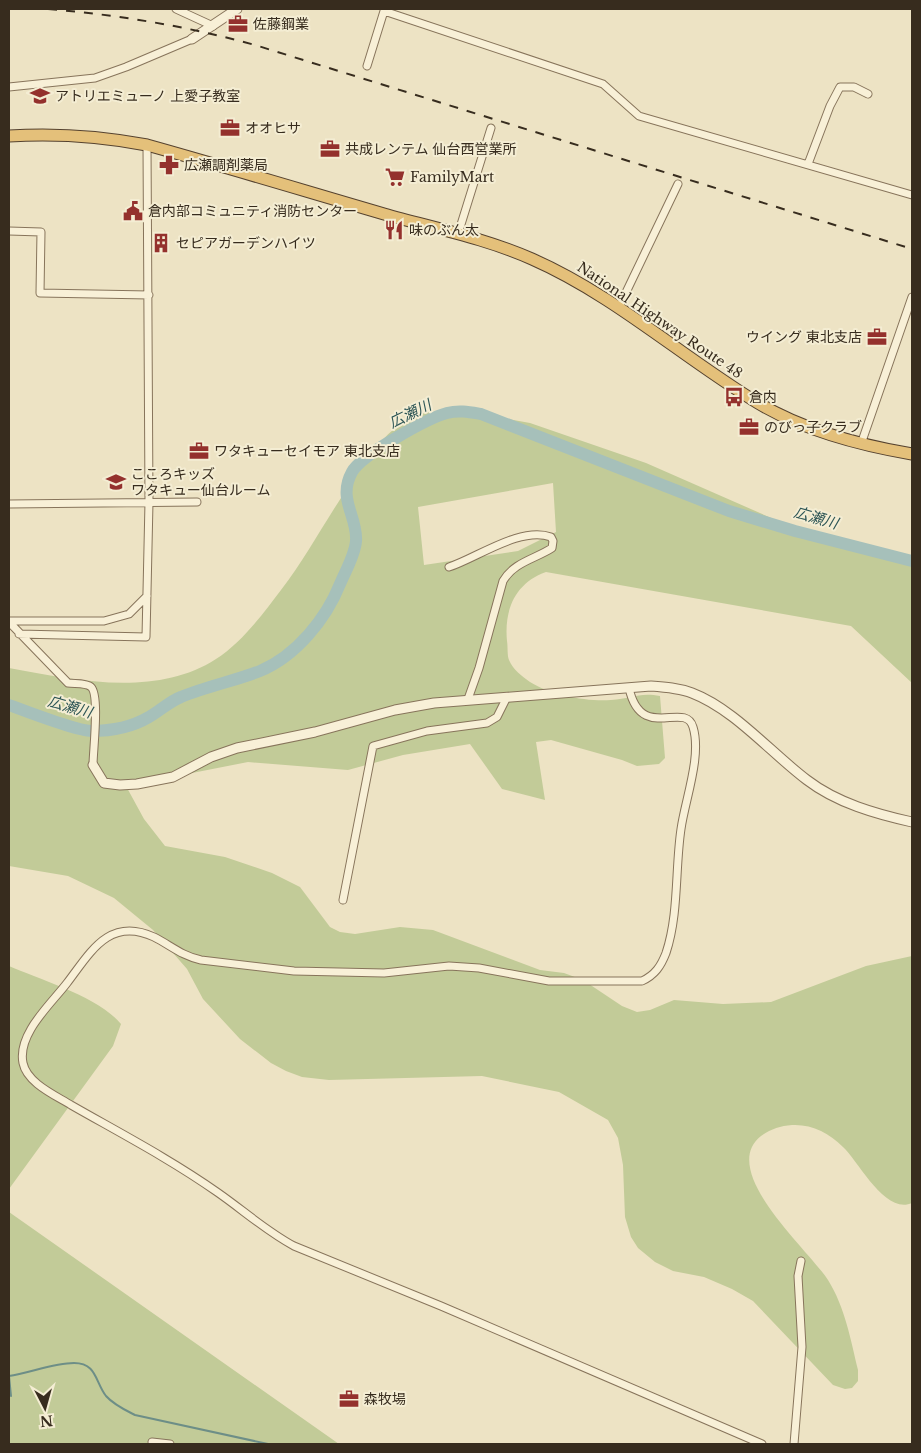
<svg xmlns="http://www.w3.org/2000/svg" width="921" height="1453" viewBox="0 0 921 1453" font-family="'Libre Baskerville','Noto Sans JP',serif">
<style>
.green{fill:#c2cb98;fill-rule:evenodd}
.lines{fill:none;stroke-linecap:round;stroke-linejoin:round}
.stream{stroke:#6d8e87;stroke-width:2}
.river{stroke:#a6c0ba;stroke-width:12}
.minor-casing{stroke:#87745b;stroke-width:9}
.tertiary-casing{stroke:#87745b;stroke-width:11}
.trunk-casing{stroke:#55422f;stroke-width:13}
.minor{stroke:#f8f0d7;stroke-width:7}
.tertiary{stroke:#f8f0d7;stroke-width:9}
.trunk{stroke:#e4c07a;stroke-width:11}
.rail{stroke:#372c1e;stroke-width:2;stroke-dasharray:9 9;stroke-linecap:butt}
.labels{text-anchor:middle;stroke-width:4;stroke-linejoin:round;paint-order:stroke}
.poi-label{font-size:14px;fill:#372c1e;stroke:#f4edd3;text-anchor:start}
.street-label{font-size:14px;fill:#372c1e;stroke:#f4edd3}
.water-label{font-size:15px;font-style:italic;fill:#2e5656;stroke:#f4edd3}
</style>
<rect width="100%" height="100%" fill="#ede3c4"/>
<!-- green -->
<path class="green" d="M427,412L475,413L530,423L646,463L785,524L912,565V683L851,626L546,572C515,583 504,610 507,641C508,647 507,655 509,660C513,670 522,676 530,682C550,695 588,702 611,700C631,699 639,692 660,696L665,758L659,764L637,766L622,760L551,740L536,742L545,800L502,789L470,744L403,755L348,770L248,762L126,786L144,819L165,846L225,857L272,873L300,887L330,927L340,932L355,934L400,927L433,930L540,970L564,973L583,980L622,1006L637,1012L650,1010L674,1000L723,1004L771,1002L866,966L912,956V1203C885,1215 859,1162 843,1147C829,1133 812,1124 792,1125C780,1126 771,1129 761,1136C717,1171 809,1250 828,1280C845,1307 851,1341 858,1370V1381L852,1388L845,1389L833,1385L753,1301L732,1289L704,1277L673,1271L655,1262L638,1248L631,1237L625,1217L623,1165L618,1138L608,1120L559,1092L482,1076L329,1080L302,1077L286,1071L271,1063L240,1039L203,999L187,969L153,930L114,898L68,876L9,866V668C74,680 156,698 216,659C241,643 263,614 281,590C308,555 328,515 354,479C377,447 387,425 427,412ZM553,483L556,532L518,551L424,565L418,507Z
M9,966C41,980 99,997 121,1024L113,1046L9,1189Z
M9,1212L339,1444H9Z"/>
<g class="lines">
<!-- stream -->
<path class="stream" d="M9,1376C29,1373 54,1363 74,1363C97,1363 95,1382 106,1396C114,1405 125,1410 135,1415L268,1444
M9,1376L11,1396"/>
<!-- river -->
<path class="river" d="M9,705C25,711 77,731 91,731C112,731 132,727 149,717C160,711 170,701 181,697C207,686 235,681 260,671C296,656 326,619 340,584C345,572 355,555 356,541C358,517 337,499 352,472C361,455 428,418 447,413C459,410 469,412 481,414L729,511L795,531L912,561"/>
<defs>
<path id="minor" d="M176,9L213,26
M367,66L384,11L603,84L639,116L912,195
M9,87L95,78L126,67L192,39
M808,164L830,106L840,87H854L868,94
M9,231L41,232L40,293L149,295
M458,234L491,128
M619,307L678,184
M861,444L912,297
M9,504L197,502
M449,567C477,558 520,526 551,537L553,541L552,548C535,559 514,562 503,581L479,668L468,699
M9,621H104L129,614L147,596
M9,622L68,683C75,684 87,683 91,687C100,695 93,751 93,765
M19,634L146,637L149,502L147,145
M629,688C641,743 685,700 693,727C702,756 685,800 681,829C675,869 679,914 666,953C661,966 655,975 642,981H549L479,968L449,966L384,973L294,971L201,960C182,956 170,945 154,937C109,916 90,953 67,983C51,1004 17,1034 23,1063C27,1083 55,1095 71,1105C120,1133 170,1159 217,1192C243,1210 266,1231 294,1246L441,1306L762,1444
M343,900L373,746L427,731L487,723L497,717L507,697
M152,1442L170,1444
M794,1444L802,1347L798,1276L801,1261"/>
<path id="tertiary" d="M192,39L237,9
M93,765L104,783L120,785L137,784L173,777L211,757L237,748L315,732L395,710L434,703L651,686C665,687 679,688 692,693C734,709 771,753 807,780C837,803 876,814 912,822"/>
<path id="trunk" d="M9,136C56,133 100,136 147,145C226,167 305,191 384,214C433,228 485,238 532,259C614,295 682,357 758,403C805,431 859,445 912,454"/>
</defs>
<!-- minor casing -->
<use href="#minor" class="minor-casing"/>
<!-- tertiary casing -->
<use href="#tertiary" class="tertiary-casing"/>
<!-- trunk casing -->
<use href="#trunk" class="trunk-casing"/>
<!-- minor -->
<use href="#minor" class="minor"/>
<!-- tertiary -->
<use href="#tertiary" class="tertiary"/>
<!-- trunk -->
<use href="#trunk" class="trunk"/>
<!-- rail -->
<path class="rail" d="M48,9C119,15 186,26 255,45L912,249"/>
</g>
<!-- icons -->
<defs>
<symbol id="office-bare" viewBox="-9 -9 18 18"><path d="M-6-3h4V-5.5h4V-3h4V5H-6ZM-1-4.5V-3h2v-1.5ZM-6 0V1H6V0Z" fill="#94312d" stroke="#f4edd3" stroke-width="2.5" paint-order="stroke"/></symbol>
<symbol id="school-bare" viewBox="-9 -9 18 18"><path d="M0-5L7-2L0 1L-7-2ZM-4 1L0 2.5L4 1V4Q0 6-4 4Z" fill="#94312d" stroke="#f4edd3" stroke-width="2.5" paint-order="stroke"/></symbol>
<symbol id="pharmacy-bare" viewBox="-9 -9 18 18"><path d="M-2-6h4v4h4v4h-4v4h-4v-4h-4v-4h4Z" fill="#94312d" stroke="#f4edd3" stroke-width="2.5" paint-order="stroke"/></symbol>
<symbol id="supermarket-bare" viewBox="-9 -9 18 18"><path d="M-6-5.5h2.5l.6 2H6L4.5 2H-2.5L-4.4-4H-6ZM-1.5 3.2a1.3 1.3 0 1 0 .1 0ZM3 3.2a1.3 1.3 0 1 0 .1 0Z" fill="#94312d" stroke="#f4edd3" stroke-width="2.5" paint-order="stroke"/></symbol>
<symbol id="civic-bare" viewBox="-9 -9 18 18"><path d="M-.6-6.5H3V-4.5H.6V-3L4-1V1h2V6H-6V1h2V-1L-.6-3ZM-1.2 2.5V6h2.4V2.5Z" fill="#94312d" stroke="#f4edd3" stroke-width="2.5" paint-order="stroke"/></symbol>
<symbol id="restaurant-bare" viewBox="-9 -9 18 18"><path d="M-5-6h1v4h1v-4h1v4h1v-4h1v5L-1.5 .5V6h-2V.5L-5-1ZM5-6V6H3V1.5H1.5Q1.5-4 5-6Z" fill="#94312d" stroke="#f4edd3" stroke-width="2.5" paint-order="stroke"/></symbol>
<symbol id="building-bare" viewBox="-9 -9 18 18"><path d="M-4-6H4V6H1V3H-1V6H-4ZM-2.5-4.3h1.7v1.8h-1.7ZM.8-4.3h1.7v1.8H.8ZM-2.5-1h1.7V.8h-1.7ZM.8-1h1.7V.8H.8Z" fill="#94312d" stroke="#f4edd3" stroke-width="2.5" paint-order="stroke"/></symbol>
<symbol id="bus-bare" viewBox="-9 -9 18 18"><path d="M-5-6H5V4H4V6H2V4H-2V6H-4V4H-5ZM-3.5-4V0h7V-4ZM-3.5 1.2v1.5H-2V1.2ZM2 1.2v1.5H3.5V1.2Z" fill="#94312d" stroke="#f4edd3" stroke-width="2.5" paint-order="stroke"/></symbol>
</defs>
<g fill-rule="evenodd">
<use href="#office-bare" x="224" y="10" width="28" height="28"/>
<use href="#school-bare" x="26" y="82" width="28" height="28"/>
<use href="#office-bare" x="216" y="114" width="28" height="28"/>
<use href="#office-bare" x="316" y="135" width="28" height="28"/>
<use href="#pharmacy-bare" x="155" y="151" width="28" height="28"/>
<use href="#supermarket-bare" x="381" y="163" width="28" height="28"/>
<use href="#civic-bare" x="119" y="197" width="28" height="28"/>
<use href="#restaurant-bare" x="380" y="216" width="28" height="28"/>
<use href="#building-bare" x="147" y="229" width="28" height="28"/>
<use href="#office-bare" x="863" y="323" width="28" height="28"/>
<use href="#bus-bare" x="720" y="383" width="28" height="28"/>
<use href="#office-bare" x="735" y="413" width="28" height="28"/>
<use href="#office-bare" x="185" y="437" width="28" height="28"/>
<use href="#school-bare" x="102" y="468" width="28" height="28"/>
<use href="#office-bare" x="335" y="1385" width="28" height="28"/>
</g>
<g class="labels">
<!-- poi labels -->
<g class="poi-label">
<text x="253" y="29">佐藤鋼業</text>
<text x="55" y="101">アトリエミューノ 上愛子教室</text>
<text x="245" y="133">オオヒサ</text>
<text x="345" y="154">共成レンテム 仙台西営業所</text>
<text x="184" y="170">広瀬調剤薬局</text>
<text x="410" y="182">FamilyMart</text>
<text x="148" y="216">倉内部コミュニティ消防センター</text>
<text x="409" y="235">味のぶん太</text>
<text x="176" y="248">セピアガーデンハイツ</text>
<text x="862" y="342" text-anchor="end">ウイング 東北支店</text>
<text x="749" y="402">倉内</text>
<text x="764" y="432">のびっ子クラブ</text>
<text x="214" y="456">ワタキューセイモア 東北支店</text>
<text x="131" y="479">こころキッズ<tspan x="131" dy="16">ワタキュー仙台ルーム</tspan></text>
<text x="364" y="1404">森牧場</text>
</g>
<!-- street labels -->
<g class="street-label">
<text transform="translate(660 320) rotate(34)" y="5">National Highway Route 48</text>
</g>
<!-- water labels -->
<g class="water-label">
<text transform="translate(410 414) rotate(-26)" y="5">広瀬川</text>
<text transform="translate(816 518) rotate(16)" y="5">広瀬川</text>
<text transform="translate(70 707) rotate(16)" y="5">広瀬川</text>
</g>
</g>
<!-- border -->
<rect width="921" height="1453" fill="none" stroke="#372c1e" stroke-width="20"/>
<!-- north arrow -->
<g transform="translate(45 1408) rotate(174)" stroke="#f4edd3" stroke-width="4" paint-order="stroke">
<path d="M0-4L9 19L0 12L-9 19Z" fill="#372c1e"/>
<text y="-8" font-size="14" font-weight="bold" text-anchor="middle" fill="#372c1e">N</text>
</g>
</svg>
